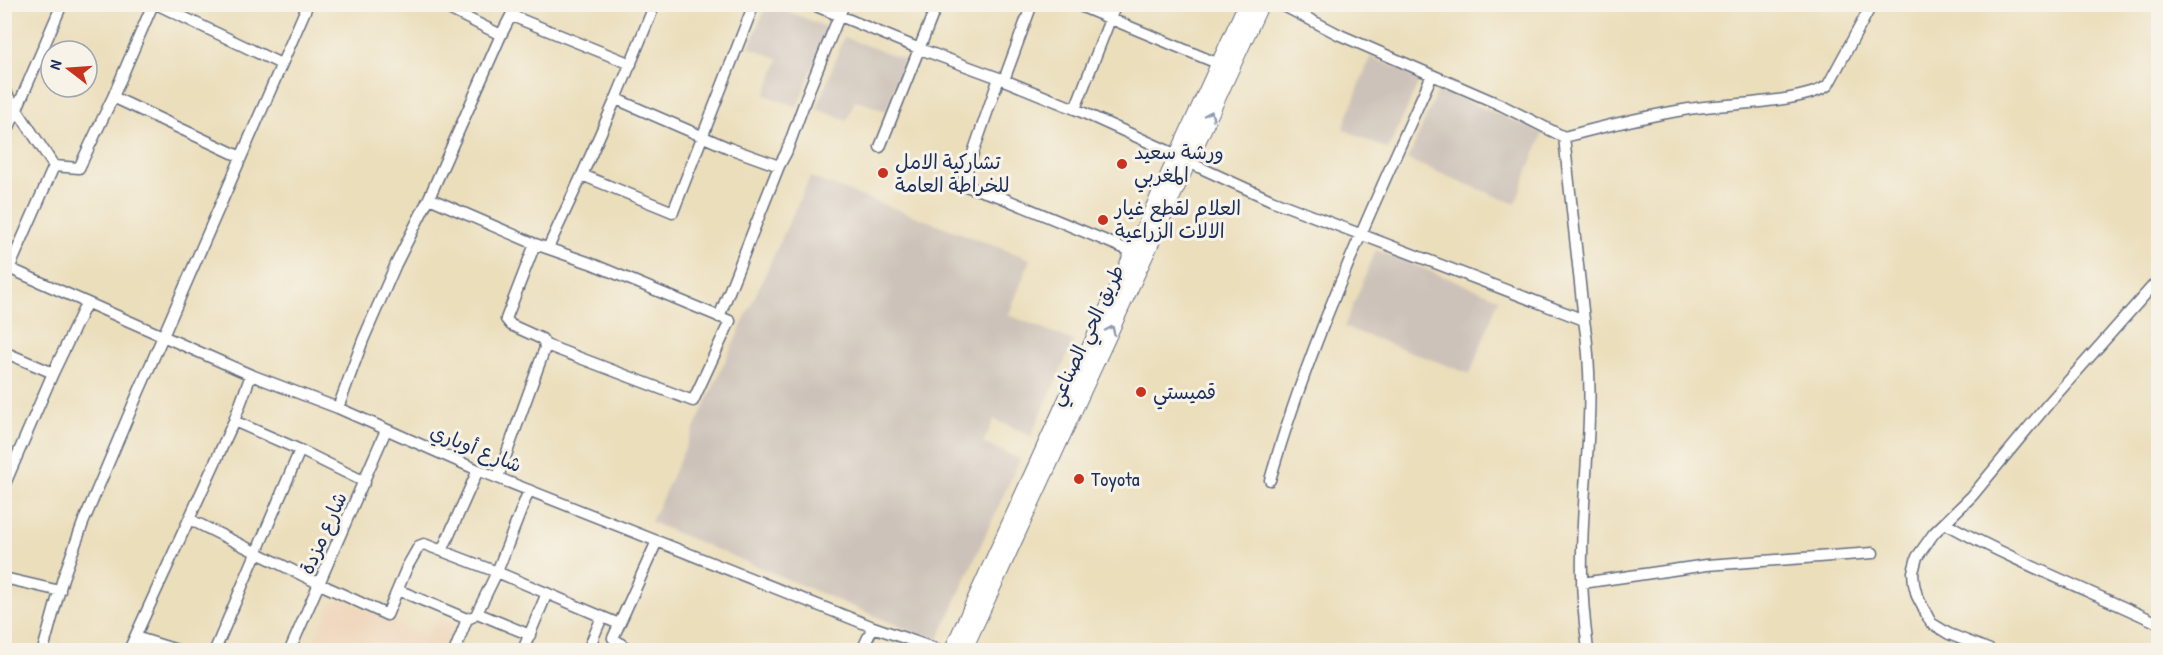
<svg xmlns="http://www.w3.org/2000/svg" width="2163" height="655" viewBox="0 0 2163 655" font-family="'Patrick Hand','Playpen Sans Arabic',sans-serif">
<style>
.built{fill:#efd6bb}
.industrial{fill:#cdc2b9}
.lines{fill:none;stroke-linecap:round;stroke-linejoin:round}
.minor-casing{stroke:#646c7f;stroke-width:13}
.highway-casing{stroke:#646c7f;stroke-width:17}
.minor{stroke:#fff;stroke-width:10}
.highway{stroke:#fff;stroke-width:15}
.oneway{stroke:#8d97ae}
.poi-dot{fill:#c8321e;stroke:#f7f3e8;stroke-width:2}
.labels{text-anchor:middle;stroke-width:6;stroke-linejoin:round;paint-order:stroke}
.poi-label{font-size:20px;fill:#1b2f5e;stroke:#f7f3e8;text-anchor:start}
.street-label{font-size:20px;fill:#1b2f5e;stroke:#f7f3e8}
</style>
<rect width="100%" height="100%" fill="#f7f3e8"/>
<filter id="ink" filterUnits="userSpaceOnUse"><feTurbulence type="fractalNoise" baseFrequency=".0167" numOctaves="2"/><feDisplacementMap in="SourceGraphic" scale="12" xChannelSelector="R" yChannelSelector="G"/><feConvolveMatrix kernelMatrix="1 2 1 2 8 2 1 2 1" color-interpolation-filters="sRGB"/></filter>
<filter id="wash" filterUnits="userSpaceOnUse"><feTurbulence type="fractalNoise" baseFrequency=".008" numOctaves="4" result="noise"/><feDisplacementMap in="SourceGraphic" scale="24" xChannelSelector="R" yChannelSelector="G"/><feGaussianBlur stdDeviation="1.35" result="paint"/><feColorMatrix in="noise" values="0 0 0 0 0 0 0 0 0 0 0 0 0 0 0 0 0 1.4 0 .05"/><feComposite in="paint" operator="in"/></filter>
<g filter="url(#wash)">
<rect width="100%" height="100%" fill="#ebdebb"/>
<!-- built -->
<path class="built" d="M342,599L427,637L437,617L459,626L448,650H311L330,605Z"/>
<!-- industrial -->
<path class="industrial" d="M766,5H774L828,28L797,107L765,95L779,59L749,47Z
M844,37L905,60L886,111L855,100L847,121L817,109Z
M1370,57L1421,77L1388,150L1343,129Z
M1438,89L1543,133L1515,204L1408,160Z
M810,177L1030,259L1009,315L1074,341L1031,436L994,419L991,426L983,443L1020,459L937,642L651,522Z
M1376,250L1499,298L1470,374L1344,327Z"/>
</g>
<g filter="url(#ink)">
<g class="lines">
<defs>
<path id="minor" d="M156,4L281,64
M439,4L501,35
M655,4L616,99L729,148L779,166L786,153L809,90L844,4
M811,4L920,49L999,78L1075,109L1177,155
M1075,4L1219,64
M512,16L631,64
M999,78L962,185L998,196L1133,252
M1004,80L1032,4
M4,90L54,166L9,269
M113,97L241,157
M1075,109L1116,4
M1564,137C1605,126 1646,116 1689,109C1720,104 1806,103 1828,85L1872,4
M4,139L62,4
M880,147L937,4
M1188,162L1271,200L1584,320L1564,137L1501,105L1340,35L1280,4
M54,166L79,168L113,97L153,4
M582,175L618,94
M429,198L535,244L590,263L730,321L693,401L546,345
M548,248L582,175L673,212L754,4
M4,266L251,375L338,408L478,470L873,627L939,650
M719,317L779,166
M1584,320C1597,400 1583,475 1582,554C1581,586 1584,619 1588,650
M4,352L53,373
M338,408L363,340L396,264L429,198L501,35L517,4
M234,421L300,450L365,482
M498,477L545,348L544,342L542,339L511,325L506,319L535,244
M1270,480C1310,340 1372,208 1432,75
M4,486L53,373L86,304
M189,519L320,584L387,615L407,567L419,546L424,544L442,551L478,470
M1945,523C2014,561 2087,590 2158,623
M442,551L497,572L619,624
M4,578L60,591
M1582,583L1707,565L1873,553
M398,590L467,619
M477,613L497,572L529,490
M477,613L530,635
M135,637L177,650
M43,650L63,578L83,523L133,405L308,4
M129,650L234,421L251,375
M215,650L300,450
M290,650L386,430
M455,650L467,619L472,617
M523,650L547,593
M588,650L602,617
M629,650L613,638L657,541
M862,650L873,627
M1990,650L1949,634L1931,623L1917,596L1914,584L1913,572L1917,557L1934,533L1972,496L2048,404L2158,280"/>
<path id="highway" d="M952,650L1246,4
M964,650L1261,4"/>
</defs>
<!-- minor casing -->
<use href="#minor" class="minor-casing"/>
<!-- highway casing -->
<use href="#highway" class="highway-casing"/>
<!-- minor -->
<use href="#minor" class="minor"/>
<!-- highway -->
<use href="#highway" class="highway"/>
</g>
<!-- one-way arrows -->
<defs><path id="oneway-chevron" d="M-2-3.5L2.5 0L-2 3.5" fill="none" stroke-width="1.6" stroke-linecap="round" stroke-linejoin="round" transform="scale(1.5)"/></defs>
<g class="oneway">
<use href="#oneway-chevron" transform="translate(1210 115) rotate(-65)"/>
<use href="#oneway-chevron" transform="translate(1111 330) rotate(-65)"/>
</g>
</g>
<!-- markers -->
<g class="poi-dot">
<circle cx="1122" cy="164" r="6"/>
<circle cx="883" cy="173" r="6"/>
<circle cx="1103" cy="220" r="6"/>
<circle cx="1141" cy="392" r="6"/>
<circle cx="1079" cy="479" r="6"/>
</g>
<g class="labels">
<!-- poi labels -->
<g class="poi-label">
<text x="1134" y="159">ورشة سعيد<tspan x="1134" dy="23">المغربي</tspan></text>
<text x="895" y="169">تشاركية الامل<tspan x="895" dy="23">للخراطة العامة</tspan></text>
<text x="1115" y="215">العلام لقطع غيار<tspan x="1115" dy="23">الالات الزراعية</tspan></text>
<text x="1153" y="399">قميستي</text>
<text x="1091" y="486">Toyota</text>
</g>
<!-- street labels -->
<g class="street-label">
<text transform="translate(1086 335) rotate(-65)" y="7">طريق الحي الصناعي</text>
<text transform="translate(476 448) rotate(22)" y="7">شارع أوباري</text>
<text transform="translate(323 533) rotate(-66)" y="7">شارع مزدة</text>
</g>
</g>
<!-- margin -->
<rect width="2163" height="655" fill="none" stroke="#f7f3e8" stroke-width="24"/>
<!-- north arrow -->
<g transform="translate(69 69) rotate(287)"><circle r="28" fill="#f7f3e8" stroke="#9fa5b1" stroke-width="1.5"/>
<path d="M0-4.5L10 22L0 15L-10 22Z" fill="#c8321e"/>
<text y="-9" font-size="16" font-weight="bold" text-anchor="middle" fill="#1b2f5e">N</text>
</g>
</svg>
